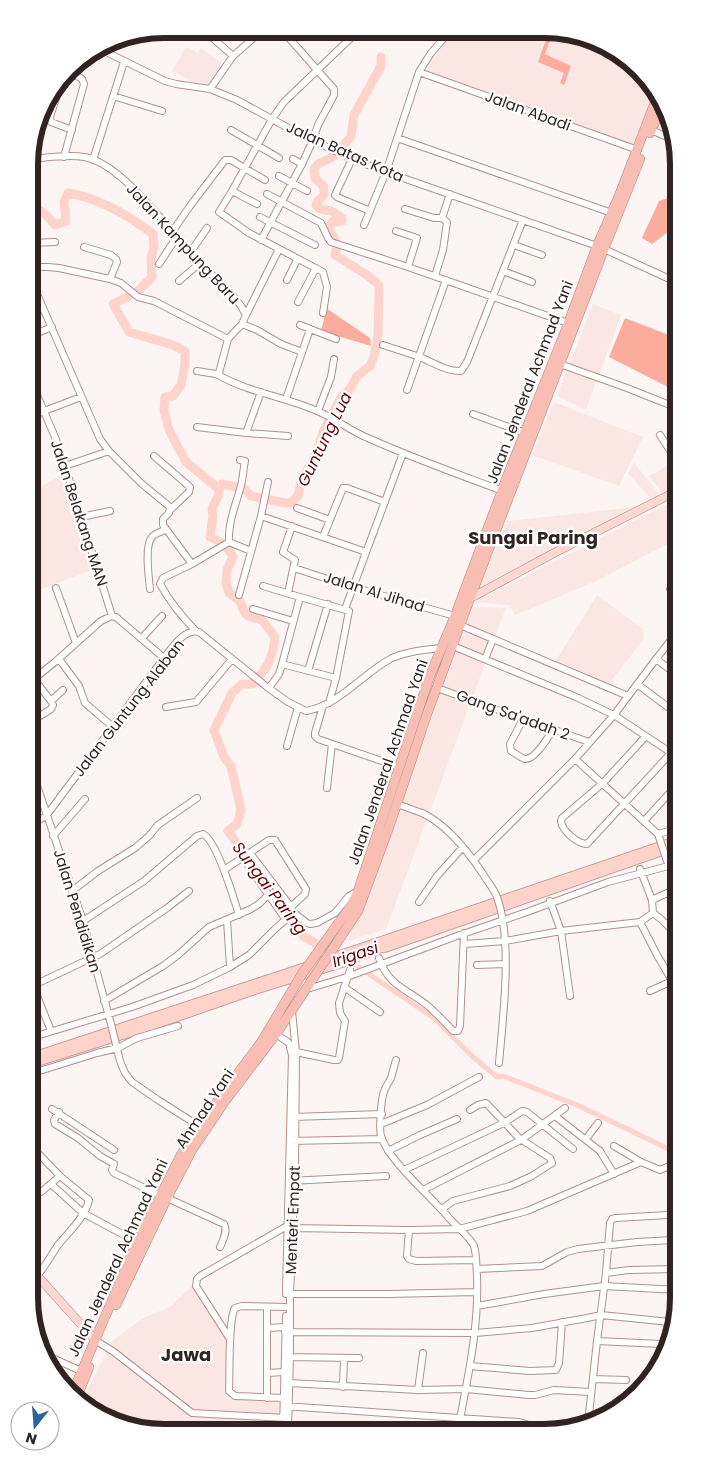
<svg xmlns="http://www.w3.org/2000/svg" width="707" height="1461" viewBox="0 0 707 1461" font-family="Poppins,sans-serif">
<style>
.built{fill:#fae7e4}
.green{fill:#fbac9d}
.water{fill:#fed3cb;stroke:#c09e98}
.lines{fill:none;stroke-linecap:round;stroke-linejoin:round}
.canal{stroke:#fed3cb;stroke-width:5}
.river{stroke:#fed3cb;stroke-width:9}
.minor-casing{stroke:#b3908a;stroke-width:8}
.major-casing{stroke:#b28880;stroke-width:9}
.highway-casing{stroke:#b28880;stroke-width:10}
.minor{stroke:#fff;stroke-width:6}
.major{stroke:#fbd8d1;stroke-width:8}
.highway{stroke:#f8beb3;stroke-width:9}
.labels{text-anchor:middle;stroke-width:4.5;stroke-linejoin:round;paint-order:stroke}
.street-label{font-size:15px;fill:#312321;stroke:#fff}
.water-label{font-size:16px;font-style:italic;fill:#5e0100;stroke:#fff}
.quarter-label{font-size:18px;font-weight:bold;fill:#312321;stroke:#fff}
.rim{fill:none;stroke:#312321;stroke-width:6}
</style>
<rect width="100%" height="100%" fill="#fdf5f3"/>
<!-- built -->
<path class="built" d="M457,31H569L632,62L655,98L637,146L426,72L439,49Z
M186,47L198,53L201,48L224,65L209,86L199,81L195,83L172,71Z
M593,304L621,315L586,410L557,396Z
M554,402L643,437L619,486L532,455Z
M675,462V487L662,493L649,476Z
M634,463L661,496L652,500L628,473Z
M61,476L91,570L31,593V491Z
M675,500V540L594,582L515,615L509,605L475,602Z
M636,507L479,590V582L495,551L507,521Z
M597,595L643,629L644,639L608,685L555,662Z
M473,607L506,608L386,929L348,941Z
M193,1285L228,1341L226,1398L280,1401V1429L138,1430L92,1407L84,1396L113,1340L145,1317L170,1307Z"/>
<!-- green -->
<path class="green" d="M546,40L550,41L545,54L571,66L564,85L560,83L564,73L538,62Z
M668,198L674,200V233L668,232L652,244L642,238L659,201Z
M323,306L370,338L371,346L321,331L324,319Z
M625,318L674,337V379L668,387L609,357Z"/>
<!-- water -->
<path class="water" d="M676,836V851L387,952L380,953L344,967L257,994L153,1030L33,1068V1052L288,968Z"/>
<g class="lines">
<!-- canal -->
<path class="canal" d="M348,960L434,1018L473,1057L497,1077L503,1076L577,1105L677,1153"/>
<!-- river -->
<path class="river" d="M30,204L45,214L55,225L66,221L64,202L68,193C99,198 128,215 153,234L154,247L151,258L152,277L137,292L113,304L129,332L173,345L185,351V364L181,385L173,396L165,397L164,410L169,430L186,462L219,489L218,496L212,509L213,516L210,537C221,542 228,546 233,557L227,570L226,582L229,593L239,600L245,613L248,616L262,620L275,637C273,659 267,669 252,684H242L232,693L214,730L224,757L231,766L241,810L237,824L228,831L304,937L327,949
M219,489L222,484L243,488L251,496L286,503H291L298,496L301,481L314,458L324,430L338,403L343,395L350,389L357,376L370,366L374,357L378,335L379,285L367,275L335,255C340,238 333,241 329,228L332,222L342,221V218C339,216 335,213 331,211C325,209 320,211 316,205L317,202L324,195V187L315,178L314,169L318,164L331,158L351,137L354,115L381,66V57"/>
<defs>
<path id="minor" d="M160,29C171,33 178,38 187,29
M207,33L233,56
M98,48L165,81L176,84L210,89L237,100L303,136L355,160L386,172L597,246
M419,72L638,150
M62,79L50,117L51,122L72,130
M210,89L233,56L264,29
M113,96L162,111
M231,130L279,158
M651,130L674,140
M397,138L612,213
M64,157L84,84L82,79L68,71
M30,159C47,158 67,154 84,157C115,162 151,207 171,230C174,234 176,239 180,243C197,262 217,278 234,297L241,306L246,315L242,324L228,339L219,373L220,376C251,393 286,397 317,411C335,418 350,431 368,438C412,458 458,474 503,491
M293,159L302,164
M352,159L335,195L337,197L370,211
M93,160L124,62
M279,176L307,191
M232,191L272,119L284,102L359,30
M267,194L321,223L328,238L331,242L408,267L568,323
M257,204L232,191L219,212L249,233L323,272L327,287L323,313
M405,209L434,218H442
M260,217L315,245
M364,225L386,172L419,72L431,53L450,31
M396,231L417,238L408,267
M172,232L190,206L225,160H231L265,180
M261,240L302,164L313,140L318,125L334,95V89L281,29
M30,243L55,242
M514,245L542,255
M84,247L111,255L116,259L117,262L110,279
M604,249L674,281
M190,253L207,228
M159,264L176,238
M33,269L37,267H48L59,268L110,279L121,283L138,297L154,301L228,339
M503,271L532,282
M435,276L443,250L447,222L442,218L450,194
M30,278L100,439L109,451L141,483L170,507L169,513L163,519V525L192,564
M287,280L297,260
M179,281L200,263
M298,302L316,268
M246,315L279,249
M242,324L257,330L281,344L302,352
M300,325L336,339
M30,336L52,327
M383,345C395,349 408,353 420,357C432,362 447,372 461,371L467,362L523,220
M560,364L627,388L675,407
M197,371L216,374L220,376
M31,381L55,437L65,466L112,616
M407,390L446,280
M286,399L310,329
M318,411L331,377L334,359
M473,414L525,433
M31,416L81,397
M197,427L246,433L288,436
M246,433L261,392
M660,435L675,458
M154,456L190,487L189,492L170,510
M65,466L109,451
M297,508L330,520
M261,516L268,482
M81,517L110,511
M323,537L343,488H347L385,502
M229,542C228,523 235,507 240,489C243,480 243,470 245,461L240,460
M294,568L352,587L455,616
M263,586L300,597
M56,588L76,643
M150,589C149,578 144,546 152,537C155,533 162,532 166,529
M670,589L675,597
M288,593L295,560L283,552L292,526
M239,595L261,516L366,552
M300,597L349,611L336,678L282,664Z
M253,609L293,621
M345,609L403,453
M460,625L628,696
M196,631C182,617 170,602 160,584L163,578L192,564L229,542L251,551
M142,638L162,616
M453,646L576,697L614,715L676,756
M59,659L79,686L85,703L113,727
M485,659L493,639
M656,659L676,674
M308,671L328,604
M34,679L51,701
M31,681L55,662L101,621L112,616L116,617L164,658
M637,684L676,713
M269,688L279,674L282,664
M437,688L589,742
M329,703L336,678
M323,706L315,733V736L318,739L399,767
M166,707L196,702L232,659
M523,719L510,744L511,751C515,753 521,758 525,759C535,760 548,737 553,730
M32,721L51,709L53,705L51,701L63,690
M645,737L603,783L562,818L561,821C562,831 578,844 587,844L671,753
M287,746L298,707
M575,759L658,834L667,861
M32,771L83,921L111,1024L120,1061L125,1073L132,1082L158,1100L199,1126
M327,788L332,744
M397,804C405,807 414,810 422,813C446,824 469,853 483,874C487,881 494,889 497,897C513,942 503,1016 499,1063
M644,821L676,786
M32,824L46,816L164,658C172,648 184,628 199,632L267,687L288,702L306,711C340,705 363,673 392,658C408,651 425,650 442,648
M658,834L676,829
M53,836L85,799
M250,853L291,907
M243,858L286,920
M474,860L575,759L614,715L656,659L675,635
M640,869L652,900L653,913
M224,870L269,840H275L306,889L305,894L291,907L293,912
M72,891L98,871L135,848L149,836L158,825L197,798
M652,900L676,889
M550,901L561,931L570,996
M419,902L437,876L463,847
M653,913L661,919L677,935
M227,920L230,967
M83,921L144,881L197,836L203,834C217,841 234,899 239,915
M640,922L657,955L677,989
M464,944L505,941L561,931L640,922L653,913
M379,958C389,987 406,988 428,1006C437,1014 445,1022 453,1031H458L460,1026L464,933
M477,965L505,964
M32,983L51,1031
M32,986L100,954L167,908L189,891
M344,987L380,1012
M307,989L347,977L454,937L527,912L608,882L676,864
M650,991L672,981
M104,1001L163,966L178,955L209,927L249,910L259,904L268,895
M276,1034L289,1043L292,1055L286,1291
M33,1037L132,1007L193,985L230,967L249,955L275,929L291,915L293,912L307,923L310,924L317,923L335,913L349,896L358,891
M296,1052L334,1060H338L339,1058L345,1021L340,1013L339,1003L350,970
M396,1060C394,1066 393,1072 391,1078C388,1084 384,1089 383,1095C381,1103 379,1129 381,1136C389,1162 431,1196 449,1218C456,1226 470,1237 474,1246C477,1255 476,1267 477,1276C479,1324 469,1372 460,1419L457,1428
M33,1073L97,1053L118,1048L137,1038L178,1026
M52,1109L114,1150
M59,1112L54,1120L55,1124L78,1138L100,1156L114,1164L112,1170L114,1173L159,1195
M555,1116L600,1151L614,1174
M293,1117L382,1114
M381,1124L427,1105L479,1077
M586,1139L598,1123
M291,1141L382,1139
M614,1146L641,1162L660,1170L676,1163
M33,1148L60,1176L89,1200C85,1217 69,1232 58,1245C50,1257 43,1270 33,1281
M388,1151L420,1135L457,1119
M404,1170L504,1123L522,1111L527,1112L573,1149
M290,1181L386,1176
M51,1184L83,1213L137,1242
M33,1188L38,1192H41L60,1176
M423,1190L521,1140L565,1108
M167,1198L224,1224C228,1231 223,1240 220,1247
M442,1209L453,1201L510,1186L532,1176L552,1163L550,1158L519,1138L486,1103L478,1105L470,1110
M409,1230L407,1256L409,1259L416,1261L476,1260
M477,1269L542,1266L567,1252L578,1249L637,1242L673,1240
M606,1273L629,1270L678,1269
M286,1294H388L477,1292
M477,1306L544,1294L604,1286L678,1290
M267,1307V1398
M268,1328L285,1327
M285,1332L475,1333L532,1328L587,1318L601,1315L670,1322
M230,1339L196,1286L197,1279L200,1276L287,1226L293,1228L409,1230L459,1229L527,1211L641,1162
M95,1340L114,1352L192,1413L286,1418
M597,1341L662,1344
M662,1349L667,1328L672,1320
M48,1356L81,1371
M286,1357L359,1358
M470,1366L530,1371L556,1370L559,1363L562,1322
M267,1373L284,1372
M593,1379L626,1380
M289,1383L418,1390L466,1389L528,1395H535L554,1390L591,1392
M343,1387L344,1358
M418,1390L423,1353
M284,1398L235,1396L229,1391C230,1375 228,1319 235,1308L242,1306L286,1307
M284,1406L518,1422L526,1424L534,1428
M588,1423L597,1341L606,1273L610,1223L612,1219L616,1218L668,1215
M283,1429L286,1316
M288,1429L290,1357V1295L295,1166L296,1052L292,1011"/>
<path id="major" d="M469,599L554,553L675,492
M33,1271L95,1340"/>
<path id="highway" d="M650,133L661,108
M116,1305L167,1198L192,1150L225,1101L276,1034L358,911L389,827L427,714L472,593L604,249L640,159
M72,1394L137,1242L181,1155L199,1126L262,1041L302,974L351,906L358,891L429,678L455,616L509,472L565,332L597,246L619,196L656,100
M76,1399L89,1367"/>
</defs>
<!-- minor casing -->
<use href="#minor" class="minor-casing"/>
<!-- major casing -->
<use href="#major" class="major-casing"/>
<!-- highway casing -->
<use href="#highway" class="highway-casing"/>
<!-- minor -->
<use href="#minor" class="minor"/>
<!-- major -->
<use href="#major" class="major"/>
<!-- highway -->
<use href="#highway" class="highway"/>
</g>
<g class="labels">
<!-- street labels -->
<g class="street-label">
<text transform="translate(528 111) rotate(20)" y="5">Jalan Abadi</text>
<text transform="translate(345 152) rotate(24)" y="5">Jalan Batas Kota</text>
<text transform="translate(183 244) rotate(47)" y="5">Jalan Kampung Baru</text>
<text transform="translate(530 382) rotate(-69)" y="5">Jalan Jenderal Achmad Yani</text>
<text transform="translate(79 513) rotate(72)" y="5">Jalan Belakang MAN</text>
<text transform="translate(374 592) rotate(17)" y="5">Jalan Al Jihad</text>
<text transform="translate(129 708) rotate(-52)" y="5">Jalan Guntung Alaban</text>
<text transform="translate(513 715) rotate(20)" y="5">Gang Sa'adah 2</text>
<text transform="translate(388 762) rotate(-71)" y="5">Jalan Jenderal Achmad Yani</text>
<text transform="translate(77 911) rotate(73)" y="5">Jalan Pendidikan</text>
<text transform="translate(205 1109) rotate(-56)" y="5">Ahmad Yani</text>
<text transform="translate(293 1220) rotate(-88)" y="5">Menteri Empat</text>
<text transform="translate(118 1258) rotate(-65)" y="5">Jalan Jenderal Achmad Yani</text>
</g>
<!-- water labels -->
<g class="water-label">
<text transform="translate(324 439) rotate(-64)" y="6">Guntung Lua</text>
<text transform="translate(270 888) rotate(53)" y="6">Sungai Paring</text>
<text transform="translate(355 954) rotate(-19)" y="6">Irigasi</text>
</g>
<!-- quarter labels -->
<g class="quarter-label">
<text x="533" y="544">Sungai Paring</text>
<text x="186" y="1361">Jawa</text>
</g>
</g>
<!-- crop -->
<path d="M0 0H707V1461H0ZM164 38H544A126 126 0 0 1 670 164V1298A126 126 0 0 1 544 1424H164A126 126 0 0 1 38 1298V164A126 126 0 0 1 164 38Z" fill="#fff" fill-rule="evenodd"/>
<path class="rim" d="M164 38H544A126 126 0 0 1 670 164V1298A126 126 0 0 1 544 1424H164A126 126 0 0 1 38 1298V164A126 126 0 0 1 164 38Z"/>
<!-- north arrow -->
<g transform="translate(35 1426) rotate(197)"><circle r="24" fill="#ffffff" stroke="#ada7a6"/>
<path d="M0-4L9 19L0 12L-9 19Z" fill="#29639a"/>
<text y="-8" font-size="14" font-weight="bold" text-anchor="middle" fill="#312321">N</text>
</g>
</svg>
